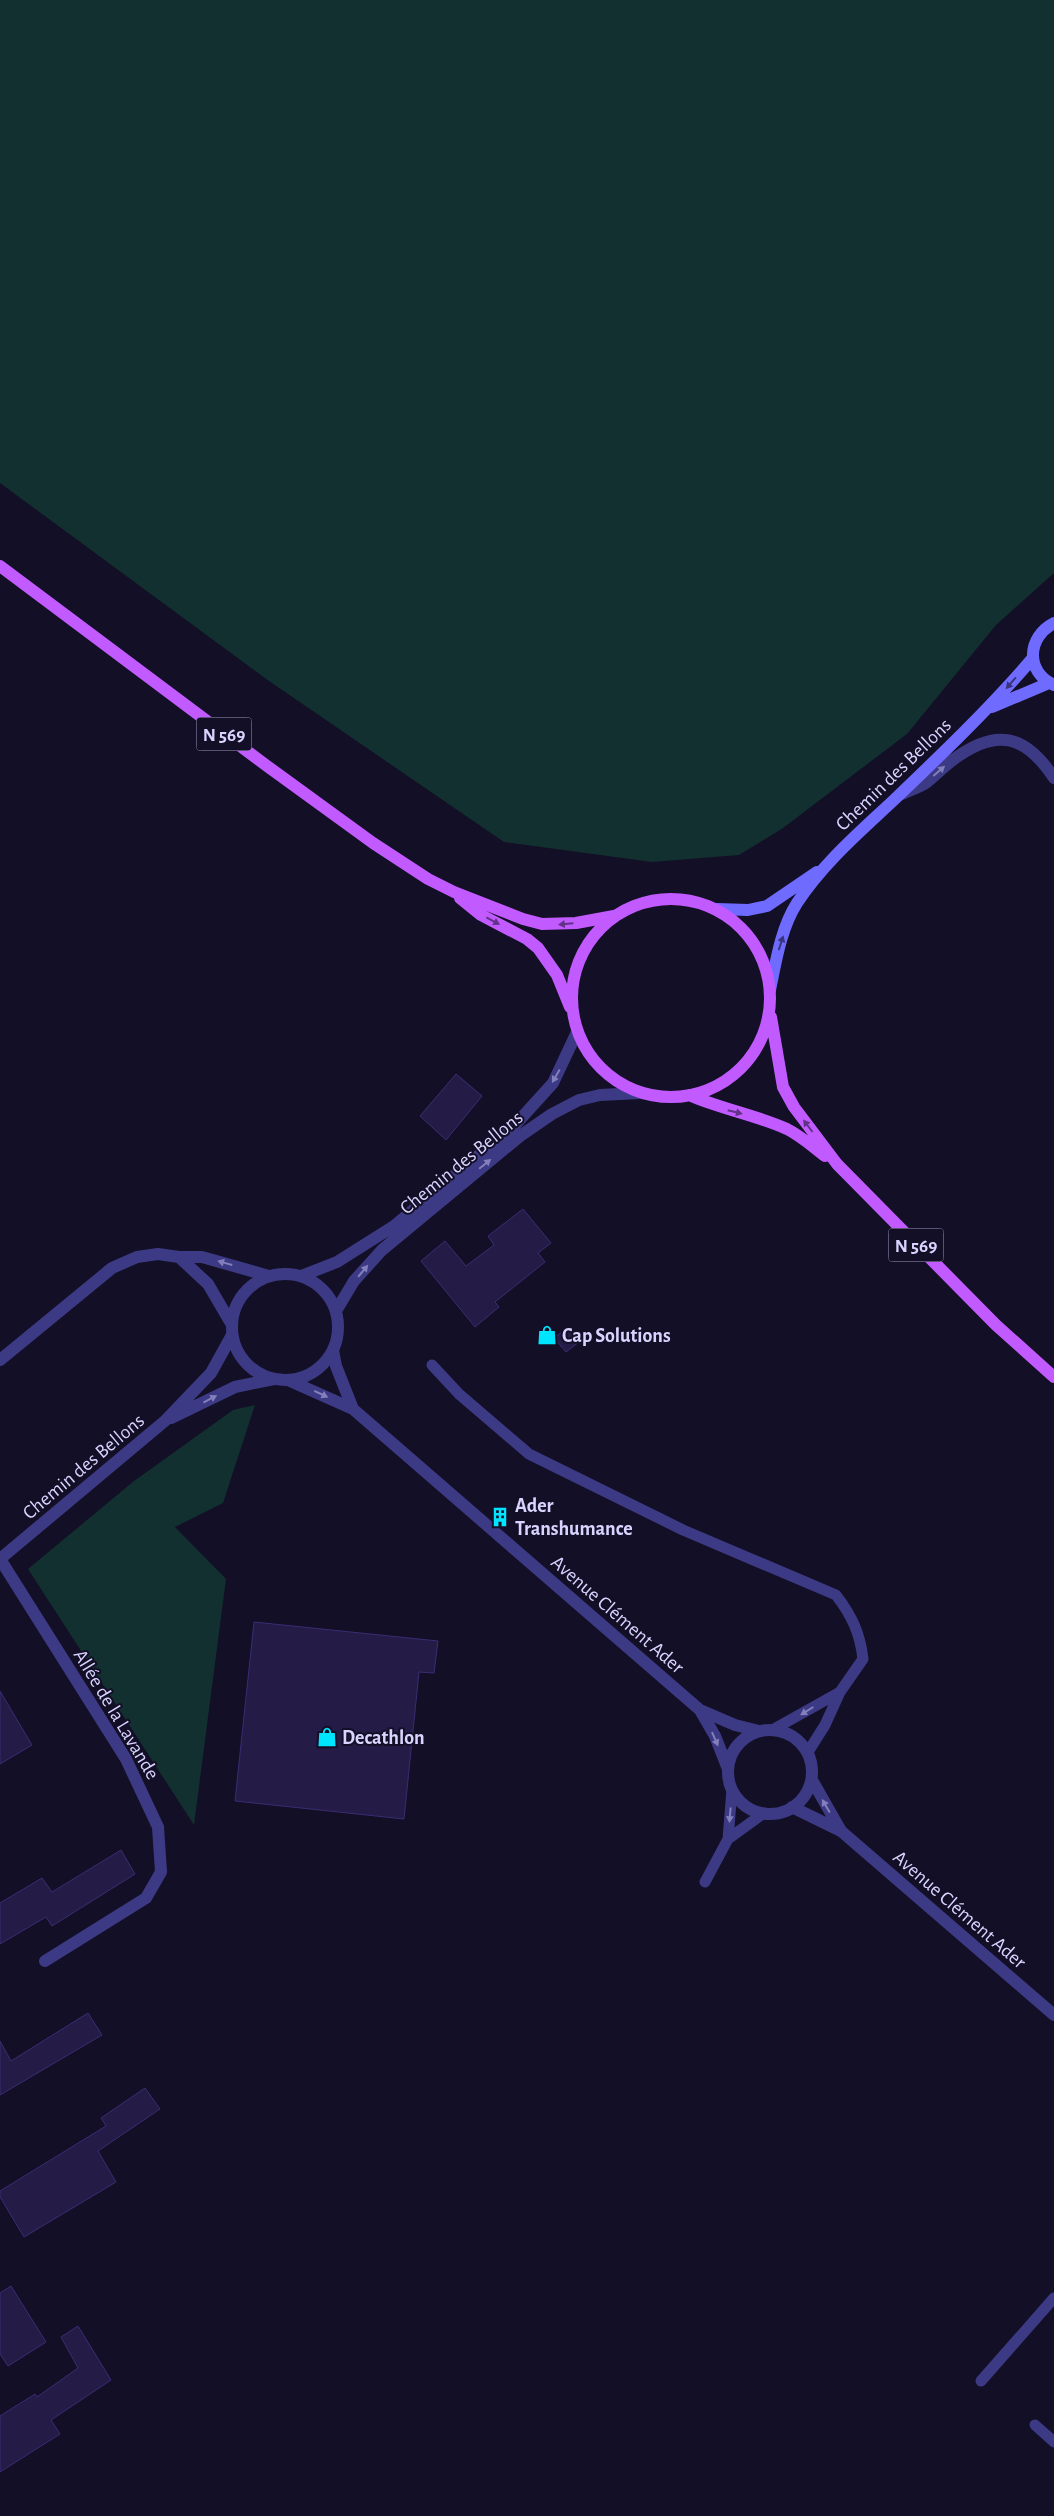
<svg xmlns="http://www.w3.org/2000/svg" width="1054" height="2516" viewBox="0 0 1054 2516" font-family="'Alegreya Sans',sans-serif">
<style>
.green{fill:#12302f}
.building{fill:#241b47;stroke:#3b2d73}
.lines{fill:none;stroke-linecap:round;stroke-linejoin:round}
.service{stroke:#3d3a85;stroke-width:11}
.minor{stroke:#3d3a85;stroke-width:12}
.tertiary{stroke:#3d3a85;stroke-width:12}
.secondary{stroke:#6f6bff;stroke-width:12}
.primary{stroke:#c25bff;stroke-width:12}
.oneway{fill:#38347d}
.oneway2{fill:#837fbc}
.oneway3{fill:#623188}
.labels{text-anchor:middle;stroke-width:4;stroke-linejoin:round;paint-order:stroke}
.shield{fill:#130f26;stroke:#9e99be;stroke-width:1}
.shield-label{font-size:19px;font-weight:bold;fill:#d9d4ff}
.street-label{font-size:20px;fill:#d9d4ff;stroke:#130f26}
.poi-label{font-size:20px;font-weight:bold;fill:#d9d4ff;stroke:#130f26;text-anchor:start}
</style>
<rect width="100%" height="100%" fill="#130f26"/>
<!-- green -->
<path class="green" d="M0,0H1054V573L996,625L907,734L783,828L739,855L652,862L504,842L269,681L0,483Z
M255,1405L223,1503L175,1527L226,1579L194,1825L28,1569L134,1481L233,1410Z"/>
<!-- building -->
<path class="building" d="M456,1074L482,1096L446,1140L420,1116Z
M523,1209L551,1243L538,1253L545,1262L495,1302L499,1307L475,1327L421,1261L445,1241L466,1266L494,1245L488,1236Z
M567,1328L579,1342L566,1352L554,1338Z
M254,1622L438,1641L434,1673L419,1672L404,1819L235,1801Z
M0,1691L32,1745L0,1764Z
M121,1850L135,1874L52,1926L46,1917L0,1944V1903L42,1878L52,1892Z
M88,2013L102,2035L0,2095V2041L11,2061Z
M145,2088L160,2109L98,2151L116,2182L24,2237L0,2197V2191L106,2126L101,2118Z
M11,2286L46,2342L8,2366L0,2354V2293Z
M78,2326L111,2380L51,2420L60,2434L0,2472V2416L35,2394L37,2397L78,2368L61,2337Z"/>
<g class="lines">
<!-- service -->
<path class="service" d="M432,1365L459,1394L529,1454L683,1530L836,1595C852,1616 860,1633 863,1659L840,1692L825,1725L808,1752
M774,1729L840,1692
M728,1839L764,1813
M705,1882L728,1839L732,1790
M981,2381L1054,2298
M1035,2425L1054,2442"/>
<!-- minor -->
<path class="minor" d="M902,794C910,790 920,787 927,782C936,775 944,766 954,759C996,728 1025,734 1054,778
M179,1257L208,1284L232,1325
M0,1360L112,1268L137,1257L158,1254L179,1257H202L269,1276
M171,1418L235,1387L274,1379
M0,1559L126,1759L158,1827L161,1872L146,1898L45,1961
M0,1559L166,1420L211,1373L232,1335"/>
<!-- tertiary -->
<path class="tertiary" d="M232 1327a53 53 0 1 1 106 0a53 53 0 1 1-106 0Z
M301,1276L337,1262L394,1226L515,1125L553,1083L577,1032
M336,1311L354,1281L382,1250L520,1136L552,1114L579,1100L600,1095L640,1093
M333,1350L336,1366L353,1409
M288,1380L353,1409L700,1710L735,1725L759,1731
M700,1710L715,1736L728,1769
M728 1772a42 42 0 1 1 84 0a42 42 0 1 1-84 0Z
M812,1780L841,1831
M792,1807L841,1831L1054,2015"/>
<!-- secondary -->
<path class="secondary" d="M1054,623C1027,637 1025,672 1054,685
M992,707L1049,683
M717,909L748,910L767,906L817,872
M770,990C776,961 781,928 797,903C824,862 861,831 896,798C943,753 990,708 1032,659"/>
<!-- primary -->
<path class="primary" d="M0,566L267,766L373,843L428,879L454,892L523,919L542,924L576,923L614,916
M460,898L481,915L527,939L538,948L557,975L570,1007
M572 998a99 99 0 1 1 198 0a99 99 0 1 1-198 0Z
M771,1017L783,1087L794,1107L837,1164L996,1325L1054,1377
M689,1095C721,1109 756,1115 787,1129C801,1136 813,1147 825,1156"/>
</g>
<!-- one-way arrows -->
<defs><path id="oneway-solid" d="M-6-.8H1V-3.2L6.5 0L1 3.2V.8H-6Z" transform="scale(1.25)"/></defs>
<g class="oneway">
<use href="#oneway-solid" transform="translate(1011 683) rotate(131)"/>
<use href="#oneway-solid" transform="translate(781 943) rotate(-72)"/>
</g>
<g class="oneway2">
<use href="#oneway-solid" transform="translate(939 771) rotate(-41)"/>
<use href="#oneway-solid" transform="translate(556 1076) rotate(120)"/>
<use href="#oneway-solid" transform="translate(485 1164) rotate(-39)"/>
<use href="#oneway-solid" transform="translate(225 1263) rotate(-164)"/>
<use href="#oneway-solid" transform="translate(363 1271) rotate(-50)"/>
<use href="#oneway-solid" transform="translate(321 1394) rotate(25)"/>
<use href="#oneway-solid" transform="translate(210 1399) rotate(-28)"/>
<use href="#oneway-solid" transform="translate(807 1711) rotate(148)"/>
<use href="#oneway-solid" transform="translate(715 1739) rotate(66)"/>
<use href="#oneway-solid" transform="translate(826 1806) rotate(-120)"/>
<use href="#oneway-solid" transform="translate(730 1815) rotate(95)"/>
</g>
<g class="oneway3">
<use href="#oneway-solid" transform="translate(493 921) rotate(28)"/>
<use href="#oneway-solid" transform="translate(566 924) rotate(175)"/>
<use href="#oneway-solid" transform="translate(735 1112) rotate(14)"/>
<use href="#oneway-solid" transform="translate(808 1126) rotate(-127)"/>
</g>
<!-- icons -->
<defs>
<symbol id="shop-bare" viewBox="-9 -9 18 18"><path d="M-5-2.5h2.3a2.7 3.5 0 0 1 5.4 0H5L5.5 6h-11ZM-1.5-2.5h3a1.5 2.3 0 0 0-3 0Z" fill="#00e5ff" stroke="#130f26" stroke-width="2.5" paint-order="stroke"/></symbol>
<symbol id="building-bare" viewBox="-9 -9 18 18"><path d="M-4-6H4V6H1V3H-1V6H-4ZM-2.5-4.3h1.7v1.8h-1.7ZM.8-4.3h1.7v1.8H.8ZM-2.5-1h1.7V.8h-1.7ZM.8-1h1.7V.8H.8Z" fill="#00e5ff" stroke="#130f26" stroke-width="2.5" paint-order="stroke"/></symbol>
</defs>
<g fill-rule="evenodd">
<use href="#shop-bare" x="533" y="1321" width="28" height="28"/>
<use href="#building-bare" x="486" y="1503" width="28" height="28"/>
<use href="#shop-bare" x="313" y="1723" width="28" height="28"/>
</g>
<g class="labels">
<!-- shield labels -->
<g class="shield">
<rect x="196.5" y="717.5" width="55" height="33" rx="4"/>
<rect x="888.5" y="1228.5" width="55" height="33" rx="4"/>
</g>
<g class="shield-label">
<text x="224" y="741">N 569</text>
<text x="916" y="1252">N 569</text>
</g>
<!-- street labels -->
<g class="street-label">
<text transform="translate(893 774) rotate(-44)" y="7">Chemin des Bellons</text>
<text transform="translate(461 1162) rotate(-39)" y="7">Chemin des Bellons</text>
<text transform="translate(83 1466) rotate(-40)" y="7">Chemin des Bellons</text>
<text transform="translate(618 1614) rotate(41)" y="7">Avenue Clément Ader</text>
<text transform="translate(117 1714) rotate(59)" y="7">Allée de la Lavande</text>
<text transform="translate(960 1909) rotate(41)" y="7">Avenue Clément Ader</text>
</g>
<!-- poi labels -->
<g class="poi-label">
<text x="562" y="1342">Cap Solutions</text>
<text x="515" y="1512">Ader<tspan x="515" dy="23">Transhumance</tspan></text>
<text x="342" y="1744">Decathlon</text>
</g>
</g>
</svg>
